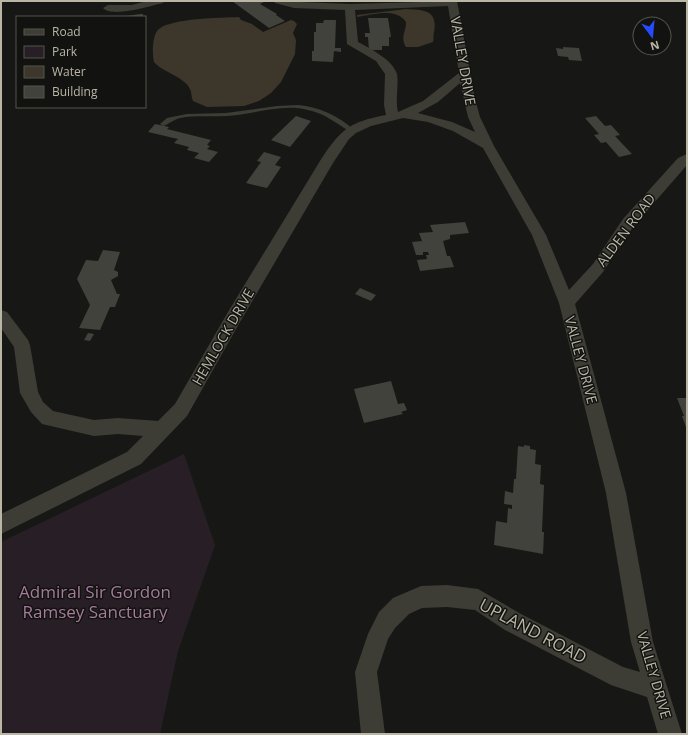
<svg xmlns="http://www.w3.org/2000/svg" width="688" height="735" viewBox="0 0 688 735" font-family="'Open Sans',sans-serif">
<style>
.green{fill:#281f26}
.water{fill:#3d362a}
.building{fill:#42423c}
.lines{fill:none;stroke-linecap:round;stroke-linejoin:round}
.service{fill:#3d3d36;fill-rule:evenodd}
.minor{fill:#3d3d36;fill-rule:evenodd}
.labels{text-anchor:middle;stroke-width:3;stroke-linejoin:round;paint-order:stroke}
.street-label{font-size:14px;fill:#b9b6a6;stroke:#121310}
.near-park-label{font-size:17px;fill:#a67b9c;stroke:#121310}
.near-street-label{font-size:17px;fill:#b9b6a6;stroke:#121310}
</style>
<rect width="100%" height="100%" fill="#171815"/>
<!-- green -->
<path class="green" d="M184,454L215,545L178,651L160,734H1V542Z"/>
<!-- water -->
<path class="water" d="M406,9C424,10 438,10 434,32C433,36 434,38 433,42L418,47H406C400,38 406,32 406,22C396,7 372,15 357,17V15Z
M239,17L241,20L252,24L263,32L291,20L294,21L297,24L293,33L296,40L295,54L281,82L271,93L259,101L244,106L207,107L193,101C191,97 192,93 190,89C185,77 162,72 154,62C152,54 152,34 159,29C172,18 221,18 239,17Z"/>
<!-- building -->
<path class="building" d="M232,1H262L264,2L260,4L277,14L276,15L285,21L269,28Z
M140,14H143V17H121Z
M368,18H388L391,37H389V46H382V50H369L368,37H365V33H370Z
M324,20H336L335,48H341V52L334,51L333,62L312,61V51H314V32H316V23H323Z
M563,47L579,48L582,61L569,60L568,57L558,56L556,48L563,49Z
M296,116L311,121L290,147L271,140Z
M596,116L605,126L611,125L620,135L615,136L632,154L619,157L606,142L601,143L594,135L599,134L585,118Z
M155,124L169,127L167,129L211,140L207,145L210,146L207,149L218,152L209,162L194,158L199,153L187,150L189,147L174,143L178,139L148,132Z
M264,152L281,157L275,165L281,167L267,188L246,183L261,162L257,161Z
M465,222L469,233L450,235V239L443,241L447,256H450L454,267L420,271L417,260L427,259L426,255H429L428,252H423V255H416L412,242L422,241L419,233L433,232L430,225Z
M103,250L120,252L114,270L118,272V276L111,280L117,294H120L115,307H110L100,330L79,328L90,305L77,279L86,260L98,261Z
M360,288L376,295L371,301L355,294Z
M88,333L94,334L90,341L84,340Z
M391,381L398,404L404,403L407,410L401,412L403,414L364,423L354,389Z
M677,398H687V430L682,416H684Z
M524,445L530,446V449L536,450L535,464L541,465L540,484L544,485L542,532H544L543,554L494,545L496,521L507,523L508,508L512,509V505L504,504L505,491L513,493L514,479H516L518,446L524,447Z"/>
<g class="lines">
<!-- service -->
<path class="service" d="M298,105C319,107 339,116 354,130L353,131H349C336,123 324,113 308,110C281,103 253,115 226,116C211,117 195,115 180,118C173,120 169,124 163,126L160,124L167,118L187,114L226,113L277,106Z"/>
<!-- minor -->
<path class="minor" d="M147,1H164L163,3C150,6 112,18 103,8L108,5H132Z
M274,1L350,4L457,1L475,99L480,117L494,146L546,235L569,290L593,264L623,219L678,158L687,154V165L633,227L603,272L575,304L626,493L653,642L682,734H658L647,697L611,685L505,630L475,610L447,607L422,608L409,614L395,628L388,639L377,672L385,734H361L355,672L368,634L379,612L393,598L421,586L447,585L478,589L521,614L623,667L640,672L631,642L606,493L559,303L532,235L483,148L453,131L428,122L403,118L371,126L356,133L349,139L333,163L240,322L187,416L141,464L1,534V514L127,452L143,436L118,434L94,436L42,424L31,412L20,393L14,347L1,328V310L7,312L28,340L30,345L38,392L43,402L53,411L94,420L118,418L158,421L175,404L228,312L320,161C341,129 349,122 386,115L384,105L385,74L376,61L347,44L345,10L294,8L275,3ZM448,6L459,73L423,101L398,112C395,100 399,84 397,74C393,60 371,49 358,42L355,10ZM460,83L468,117L475,132L452,122L418,113L438,102Z"/>
</g>
<g class="labels">
<!-- street labels -->
<g class="street-label">
<text transform="translate(463 61) rotate(80)" y="5">VALLEY DRIVE</text>
<text transform="translate(626 230) rotate(-53)" y="5">ALDEN ROAD</text>
<text transform="translate(223 337) rotate(-60)" y="5">HEMLOCK DRIVE</text>
<text transform="translate(581 360) rotate(75)" y="5">VALLEY DRIVE</text>
<text transform="translate(654 675) rotate(74)" y="5">VALLEY DRIVE</text>
</g>
<!-- near-park labels -->
<g class="near-park-label">
<text x="95" y="598">Admiral Sir Gordon<tspan x="95" dy="20">Ramsey Sanctuary</tspan></text>
</g>
<!-- near-street labels -->
<g class="near-street-label">
<text transform="translate(533 631) rotate(28)" y="6">UPLAND ROAD</text>
</g>
</g>
<!-- border -->
<rect width="688" height="735" fill="none" stroke="#b9b6a6" stroke-width="4"/>
<!-- legend -->
<rect x="16" y="16" width="130" height="92" fill="#121310" stroke="#55544c"/>
<rect x="24" y="29" width="20" height="6" fill="#3d3d36" stroke="#55544c"/>
<text x="52" y="36" font-size="12" fill="#b9b6a6">Road</text>
<rect x="24" y="46" width="20" height="12" fill="#281f26" stroke="#55544c"/>
<text x="52" y="56" font-size="12" fill="#b9b6a6">Park</text>
<rect x="24" y="66" width="20" height="12" fill="#3d362a" stroke="#55544c"/>
<text x="52" y="76" font-size="12" fill="#b9b6a6">Water</text>
<rect x="24" y="86" width="20" height="12" fill="#42423c" stroke="#55544c"/>
<text x="52" y="96" font-size="12" fill="#b9b6a6">Building</text>
<!-- north arrow -->
<g transform="translate(652 36) rotate(164)"><circle r="19" fill="#121310" stroke="#55544c"/>
<path d="M0-3L7 15L0 10L-7 15Z" fill="#264bff"/>
<text y="-6" font-size="11" font-weight="bold" text-anchor="middle" fill="#b9b6a6">N</text>
</g>
</svg>
